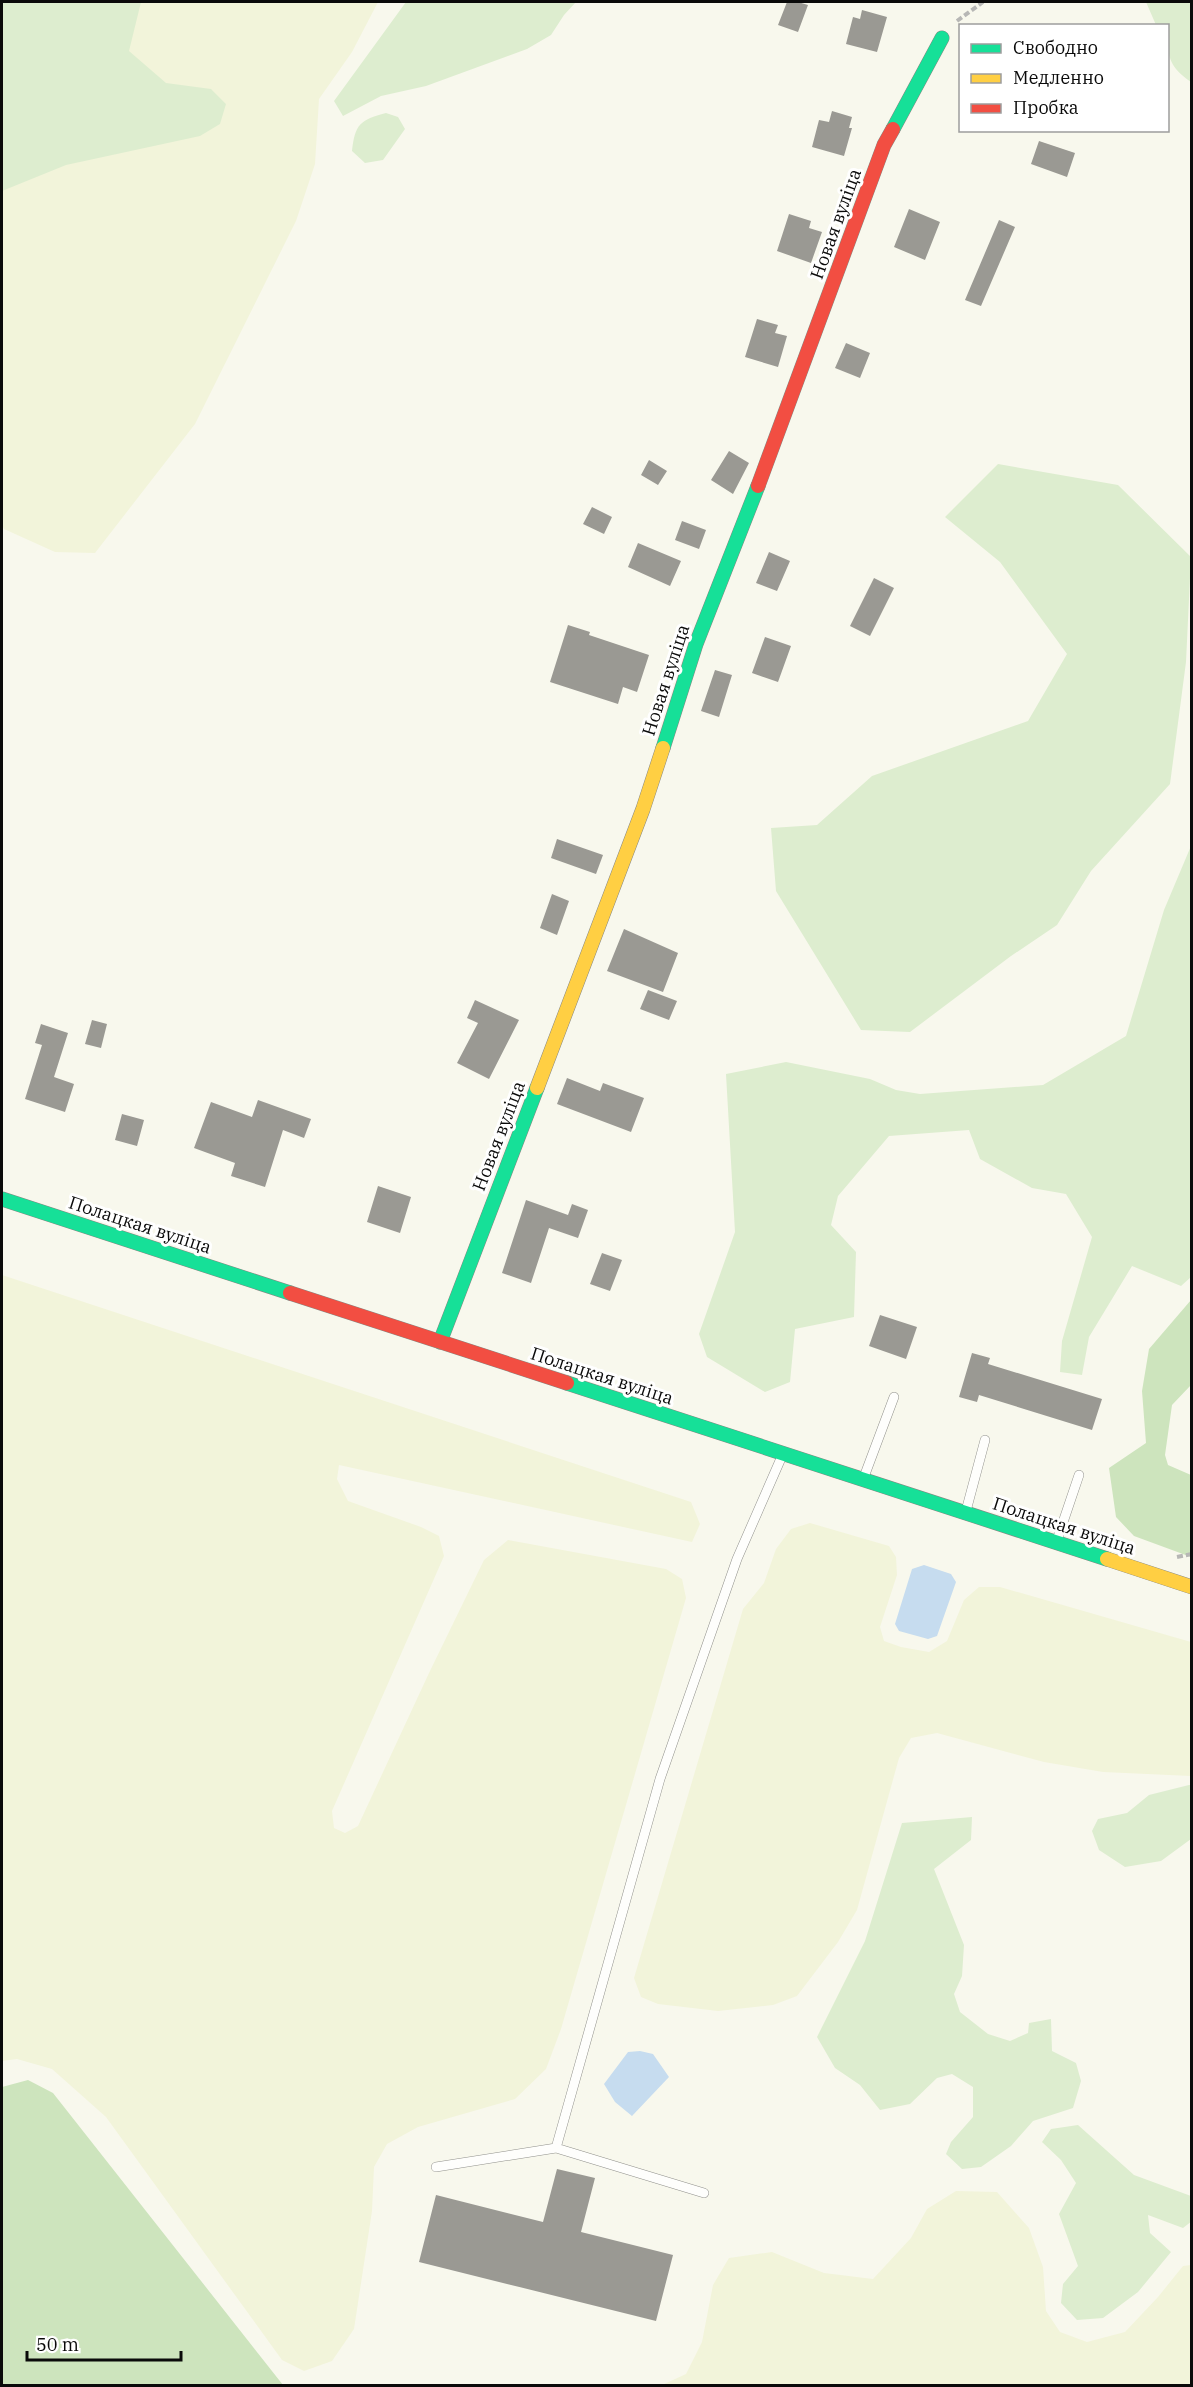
<svg xmlns="http://www.w3.org/2000/svg" width="1193" height="2387" viewBox="0 0 1193 2387" font-family="'IBM Plex Serif',serif">
<style>
.farmland{fill:#f2f4da}
.green{fill:#ddedcf}
.forest{fill:#cde4bd}
.water{fill:#c6dcef}
.building{fill:#9a9993}
.lines{fill:none;stroke-linecap:round;stroke-linejoin:round}
.lane-casing{stroke:#91918c;stroke-width:10}
.fast-casing{stroke:#888883;stroke-width:15}
.slow-casing{stroke:#888883;stroke-width:15}
.jam-casing{stroke:#888883;stroke-width:15}
.path{stroke:#b7b7b5;stroke-width:4;stroke-dasharray:6 3;stroke-linecap:butt}
.lane{stroke:#fefefc;stroke-width:9}
.fast{stroke:#16e098;stroke-width:14}
.slow{stroke:#ffcf43;stroke-width:14}
.jam{stroke:#f24e42;stroke-width:14}
.labels{text-anchor:middle;stroke-width:6;stroke-linejoin:round;paint-order:stroke}
.street-label{font-size:18px;fill:#0a0a0a;stroke:#fff}
</style>
<rect width="100%" height="100%" fill="#f8f8ed"/>
<!-- farmland -->
<path class="farmland" d="M2,2H378L352,52L319,99L315,164L296,221L195,424L95,553L55,552L4,529L2,525Z
M2,1275L691,1502L700,1524L692,1542L339,1465L337,1479L348,1501L421,1527L439,1536L444,1556L332,1811L334,1828L345,1833L358,1826L429,1673L484,1560L508,1540L666,1569L682,1579L686,1598L561,2029L546,2069L515,2099L418,2127L387,2144L374,2167L372,2211L354,2329L332,2361L304,2371L282,2360L106,2117L52,2069L17,2059L2,2061Z
M810,1523L889,1546L896,1557L897,1575L880,1627L884,1641L901,1647L929,1652L947,1641L964,1600L979,1587H1000L1191,1642V1776L1103,1772L1044,1762L937,1733L911,1738L899,1758L857,1910L838,1942L797,1996L773,2005L718,2011L658,2004L641,1997L634,1978L743,1609L764,1583L776,1549L791,1529Z
M956,2191L997,2192L1029,2228L1043,2267L1046,2311L1060,2332L1087,2342L1125,2332L1158,2297L1183,2266L1191,2265V2385H662L686,2374L702,2342L713,2285L729,2258L772,2252L824,2273L873,2279L911,2238L927,2209Z"/>
<!-- green -->
<path class="green" d="M2,2H141L129,51L166,83L211,89L226,104L220,124L200,136L66,165L2,191Z
M406,2H576L564,15L551,35L527,49L426,86L381,96L343,116L334,101Z
M1146,2H1191V82C1166,64 1168,55 1168,26L1156,25Z
M386,113L398,117L405,129L383,160L365,163L352,151C355,124 360,120 386,113Z
M998,464L1118,485L1191,557L1186,662L1170,784L1091,871L1057,925L1011,956L910,1032L861,1030L776,891L771,828L817,825L872,776L1028,721L1067,654L1000,562L945,517Z
M1191,846V1277L1181,1286L1132,1266L1089,1337L1082,1375L1060,1372L1062,1341L1092,1237L1066,1194L1032,1188L980,1159L969,1130L889,1136L838,1196L831,1225L856,1252L854,1317L795,1329L790,1382L765,1392L707,1357L699,1334L735,1232L726,1074L786,1062L870,1079L896,1090L920,1094L1043,1085L1126,1036L1164,910Z
M1189,1785H1191V1839L1161,1861L1125,1867L1099,1850L1092,1831L1098,1819L1127,1813L1149,1795Z
M972,1817L971,1840L934,1869L964,1945L962,1976L954,1994L960,2012L988,2034L1010,2041L1028,2033L1029,2023L1051,2019L1052,2051L1076,2063L1081,2081L1073,2108L1033,2121L1011,2146L981,2167L962,2169L946,2154L951,2142L973,2117V2087L952,2074L937,2078L910,2104L880,2110L860,2085L835,2068L817,2037L865,1941L902,1823Z
M1078,2125L1134,2175L1191,2196L1192,2221L1183,2228L1148,2215L1150,2233L1171,2252L1138,2292L1103,2318L1077,2320L1061,2303L1063,2284L1078,2266L1059,2214L1076,2183L1061,2160L1042,2142L1051,2129Z"/>
<!-- forest -->
<path class="forest" d="M1191,1300V1385L1172,1405L1165,1455L1168,1465L1191,1475V1557L1134,1536L1116,1517L1109,1468L1146,1443L1142,1391L1149,1349Z
M28,2080L53,2093L283,2385H2V2087Z"/>
<!-- water -->
<path class="water" d="M924,1565L951,1574L956,1582L937,1636L928,1639L899,1631L895,1624L912,1569Z
M640,2051L653,2054L669,2077L632,2116L615,2102L604,2084L628,2052Z"/>
<!-- building -->
<path class="building" d="M787,2H798L808,5L798,32L778,25Z
M862,10L887,17L877,52L846,44L853,17L860,19Z
M832,111L852,117L849,128H852L844,156L812,147L819,120L829,122Z
M1039,141L1075,153L1067,177L1031,164Z
M909,209L940,222L925,260L894,247Z
M789,214L811,221L809,228L822,232L811,263L777,251Z
M999,220L1015,227L981,306L965,300Z
M757,319L778,325L775,333L787,336L778,367L745,357Z
M846,343L870,353L860,378L835,368Z
M729,451L749,463L733,494L711,480Z
M649,460L667,471L658,485L641,475Z
M592,507L612,517L604,534L583,524Z
M682,521L706,530L699,549L675,540Z
M638,543L681,561L670,586L628,567Z
M769,552L790,561L777,591L756,583Z
M874,578L894,588L870,636L850,626Z
M568,625L590,632L589,635L649,655L637,692L623,687L618,704L550,682Z
M765,637L791,646L778,682L752,673Z
M715,670L732,675L719,717L701,711Z
M557,839L603,855L596,874L551,858Z
M552,894L569,901L557,935L540,928Z
M624,929L678,953L663,992L607,971Z
M648,990L677,1001L669,1020L640,1009Z
M475,1000L519,1020L489,1079L457,1063L478,1023L467,1018Z
M92,1020L107,1024L101,1048L85,1044Z
M41,1024L68,1033L54,1077L74,1084L65,1112L25,1099L42,1045L35,1043Z
M567,1078L600,1091L603,1083L644,1098L631,1132L557,1104Z
M258,1100L311,1119L304,1138L283,1130L265,1187L231,1176L235,1163L194,1148L211,1102L252,1117Z
M122,1114L144,1120L137,1146L115,1140Z
M378,1186L411,1197L400,1233L367,1222Z
M526,1200L568,1215L572,1204L588,1210L578,1238L549,1228L531,1283L502,1273Z
M602,1253L622,1260L610,1291L590,1284Z
M880,1315L917,1327L906,1359L869,1346Z
M972,1353L990,1358L988,1364L1102,1399L1092,1430L979,1395L977,1402L959,1397Z
M557,2169L595,2178L581,2232L673,2255L656,2321L419,2262L436,2195L543,2222Z"/>
<g class="lines">
<defs>
<path id="lane" d="M864,1477L894,1397
M966,1511L985,1440
M1057,1540L1079,1475
M556,2148L660,1779L737,1559L782,1456
M436,2167L556,2148L704,2193"/>
<path id="fast" d="M893,129L942,38
M663,748L696,644L758,486
M2,1199L290,1293
M440,1342L537,1088
M567,1383L1107,1559"/>
<path id="slow" d="M537,1088L643,809L663,748
M1107,1559L1192,1587"/>
<path id="jam" d="M758,486L884,145L893,129
M290,1293L567,1383"/>
</defs>
<!-- lane casing -->
<use href="#lane" class="lane-casing"/>
<!-- fast casing -->
<use href="#fast" class="fast-casing"/>
<!-- slow casing -->
<use href="#slow" class="slow-casing"/>
<!-- jam casing -->
<use href="#jam" class="jam-casing"/>
<!-- path -->
<path class="path" d="M957,21L983,2
M1177,1557L1192,1554"/>
<!-- lane -->
<use href="#lane" class="lane"/>
<!-- fast -->
<use href="#fast" class="fast"/>
<!-- slow -->
<use href="#slow" class="slow"/>
<!-- jam -->
<use href="#jam" class="jam"/>
</g>
<g class="labels">
<!-- street labels -->
<g class="street-label">
<text transform="translate(836 224) rotate(-70)" y="6">Новая вуліца</text>
<text transform="translate(666 680) rotate(-72)" y="6">Новая вуліца</text>
<text transform="translate(499 1136) rotate(-69)" y="6">Новая вуліца</text>
<text transform="translate(140 1225) rotate(18)" y="6">Полацкая вуліца</text>
<text transform="translate(602 1376) rotate(18)" y="6">Полацкая вуліца</text>
<text transform="translate(1064 1526) rotate(18)" y="6">Полацкая вуліца</text>
</g>
</g>
<!-- border -->
<rect width="1193" height="2387" fill="none" stroke="#0a0a0a" stroke-width="6"/>
<!-- legend -->
<rect x="959" y="24" width="210" height="108" fill="#ffffff" stroke="#9d9d9d" stroke-width="1.5"/>
<rect x="971" y="44" width="30" height="9" fill="#16e098" stroke="#9d9d9d" stroke-width="1.5"/>
<text x="1013" y="54" font-size="18" fill="#0a0a0a">Свободно</text>
<rect x="971" y="74" width="30" height="9" fill="#ffcf43" stroke="#9d9d9d" stroke-width="1.5"/>
<text x="1013" y="84" font-size="18" fill="#0a0a0a">Медленно</text>
<rect x="971" y="104" width="30" height="9" fill="#f24e42" stroke="#9d9d9d" stroke-width="1.5"/>
<text x="1013" y="114" font-size="18" fill="#0a0a0a">Пробка</text>
<!-- scale -->
<path d="M27 2351v9h154v-9" fill="none" stroke="#0a0a0a" stroke-width="3"/>
<text x="36" y="2351" font-size="18" fill="#0a0a0a" stroke="#ffffff" stroke-width="4.5" paint-order="stroke">50 m</text>
</svg>
